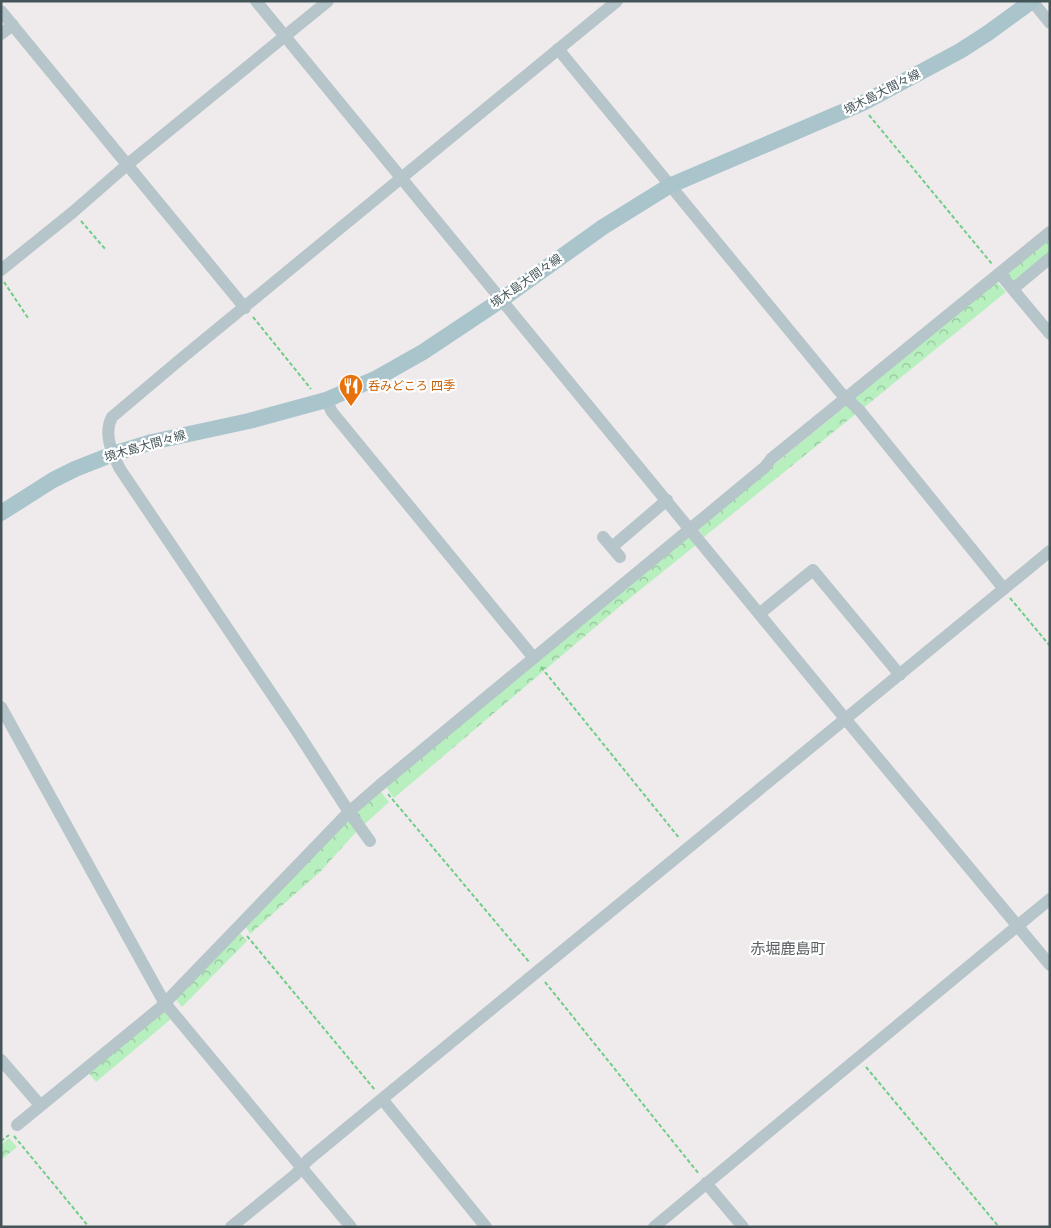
<svg xmlns="http://www.w3.org/2000/svg" width="1051" height="1228" viewBox="0 0 1051 1228" font-family="Helvetica,'Noto Sans JP',sans-serif">
<style>
.forest{fill:url(#forest-crowns)}
.lines{fill:none;stroke-linecap:round;stroke-linejoin:round}
.path{stroke:#6fcd86;stroke-width:2;stroke-dasharray:4 2.5;stroke-linecap:butt}
.minor{stroke:#b6c5c9;stroke-width:12}
.major{stroke:#aac4cc;stroke-width:16}
.labels{text-anchor:middle;stroke-width:4.5;stroke-linejoin:round;paint-order:stroke}
.street-label{font-size:12px;fill:#445559;stroke:#fff}
.food-label{font-size:12px;fill:#c56008;stroke:#fff;text-anchor:start}
.quarter-label{font-size:15px;fill:#585e61;stroke:#fff}
</style>
<defs>
<pattern id="forest-crowns" width="20" height="18" patternUnits="userSpaceOnUse" patternTransform="scale(1.25)"><rect width="20" height="18" fill="#b7efbe"/><path d="M2 6a3 3 0 1 1 6 0M12 15a3 3 0 1 1 6 0" fill="none" stroke="#96c49d"/></pattern>
</defs>
<rect width="100%" height="100%" fill="#efebec"/>
<!-- forest -->
<path class="forest" d="M1050,237V253L1012,283L1007,272Z
M996,281L1006,292L862,409L851,400Z
M847,405L857,413L704,537L697,528Z
M687,535L696,545L619,607L394,798L386,787Z
M381,792L389,802L356,832L321,871L250,934L245,925L347,821Z
M238,931L247,941L182,1007L174,997Z
M163,1010L171,1019L96,1082L88,1072Z
M9,1138L17,1147L1,1160V1145Z"/>
<g class="lines">
<!-- path -->
<path class="path" d="M869,115L992,264
M81,221L106,250
M4,282L28,318
M253,317L311,389
M1010,598L1050,646
M541,667L680,839
M388,794L530,963
M247,936L375,1090
M545,982L699,1174
M866,1067L999,1227
M14,1136L89,1227
M1,1141L9,1135"/>
<!-- minor -->
<path class="minor" d="M256,1L843,716L1050,965
M1032,1L1050,23
M1,11L245,308
M1,34L13,25
M558,49L840,392L860,411L1004,589
M1,270L73,212L128,164L328,1
M1000,274L1050,334
M1013,289L1050,258
M326,400L332,412L533,657
M603,537L620,557
M612,547L667,500
M759,614L813,570L900,675
M1,707L164,1002L351,1227
M370,841L349,812L296,730L120,469C112,453 103,434 112,417L182,358L617,1
M1,1060L40,1105
M382,1099L486,1227
M17,1125L160,1008L349,812L380,785L765,467L771,459L1050,232
M706,1183L743,1227
M231,1227L295,1175L308,1160L382,1099L1050,551
M654,1227L1050,899"/>
<!-- major -->
<path class="major" d="M1,513L53,480L75,469L113,454L152,442L249,421L326,400L377,378L423,352L501,300L603,227L669,186L863,103L960,51L988,33L1032,1"/>
</g>
<!-- icons -->
<defs>
<symbol id="restaurant-pin" viewBox="-11 -11 22 30"><path d="M0 17L-7.5 6A9.5 9.5 0 1 1 7.5 6Z" fill="#e8710a" stroke="#fff"/><path d="M-5-6h1v4h1v-4h1v4h1v-4h1v5L-1.5 .5V6h-2V.5L-5-1ZM5-6V6H3V1.5H1.5Q1.5-4 5-6Z" fill="#fff"/></symbol>
</defs>
<g fill-rule="evenodd">
<use href="#restaurant-pin" x="337" y="372" width="28" height="38"/>
</g>
<g class="labels">
<!-- street labels -->
<g class="street-label">
<text transform="translate(882 92) rotate(-27)" y="4">境木島大間々線</text>
<text transform="translate(526 281) rotate(-35)" y="4">境木島大間々線</text>
<text transform="translate(145 446) rotate(-16)" y="4">境木島大間々線</text>
</g>
<!-- food labels -->
<g class="food-label">
<text x="368" y="390">呑みどころ 四季</text>
</g>
<!-- quarter labels -->
<g class="quarter-label">
<text x="788" y="954">赤堀鹿島町</text>
</g>
</g>
<!-- border -->
<rect width="1051" height="1228" fill="none" stroke="#445559" stroke-width="5"/>
</svg>
